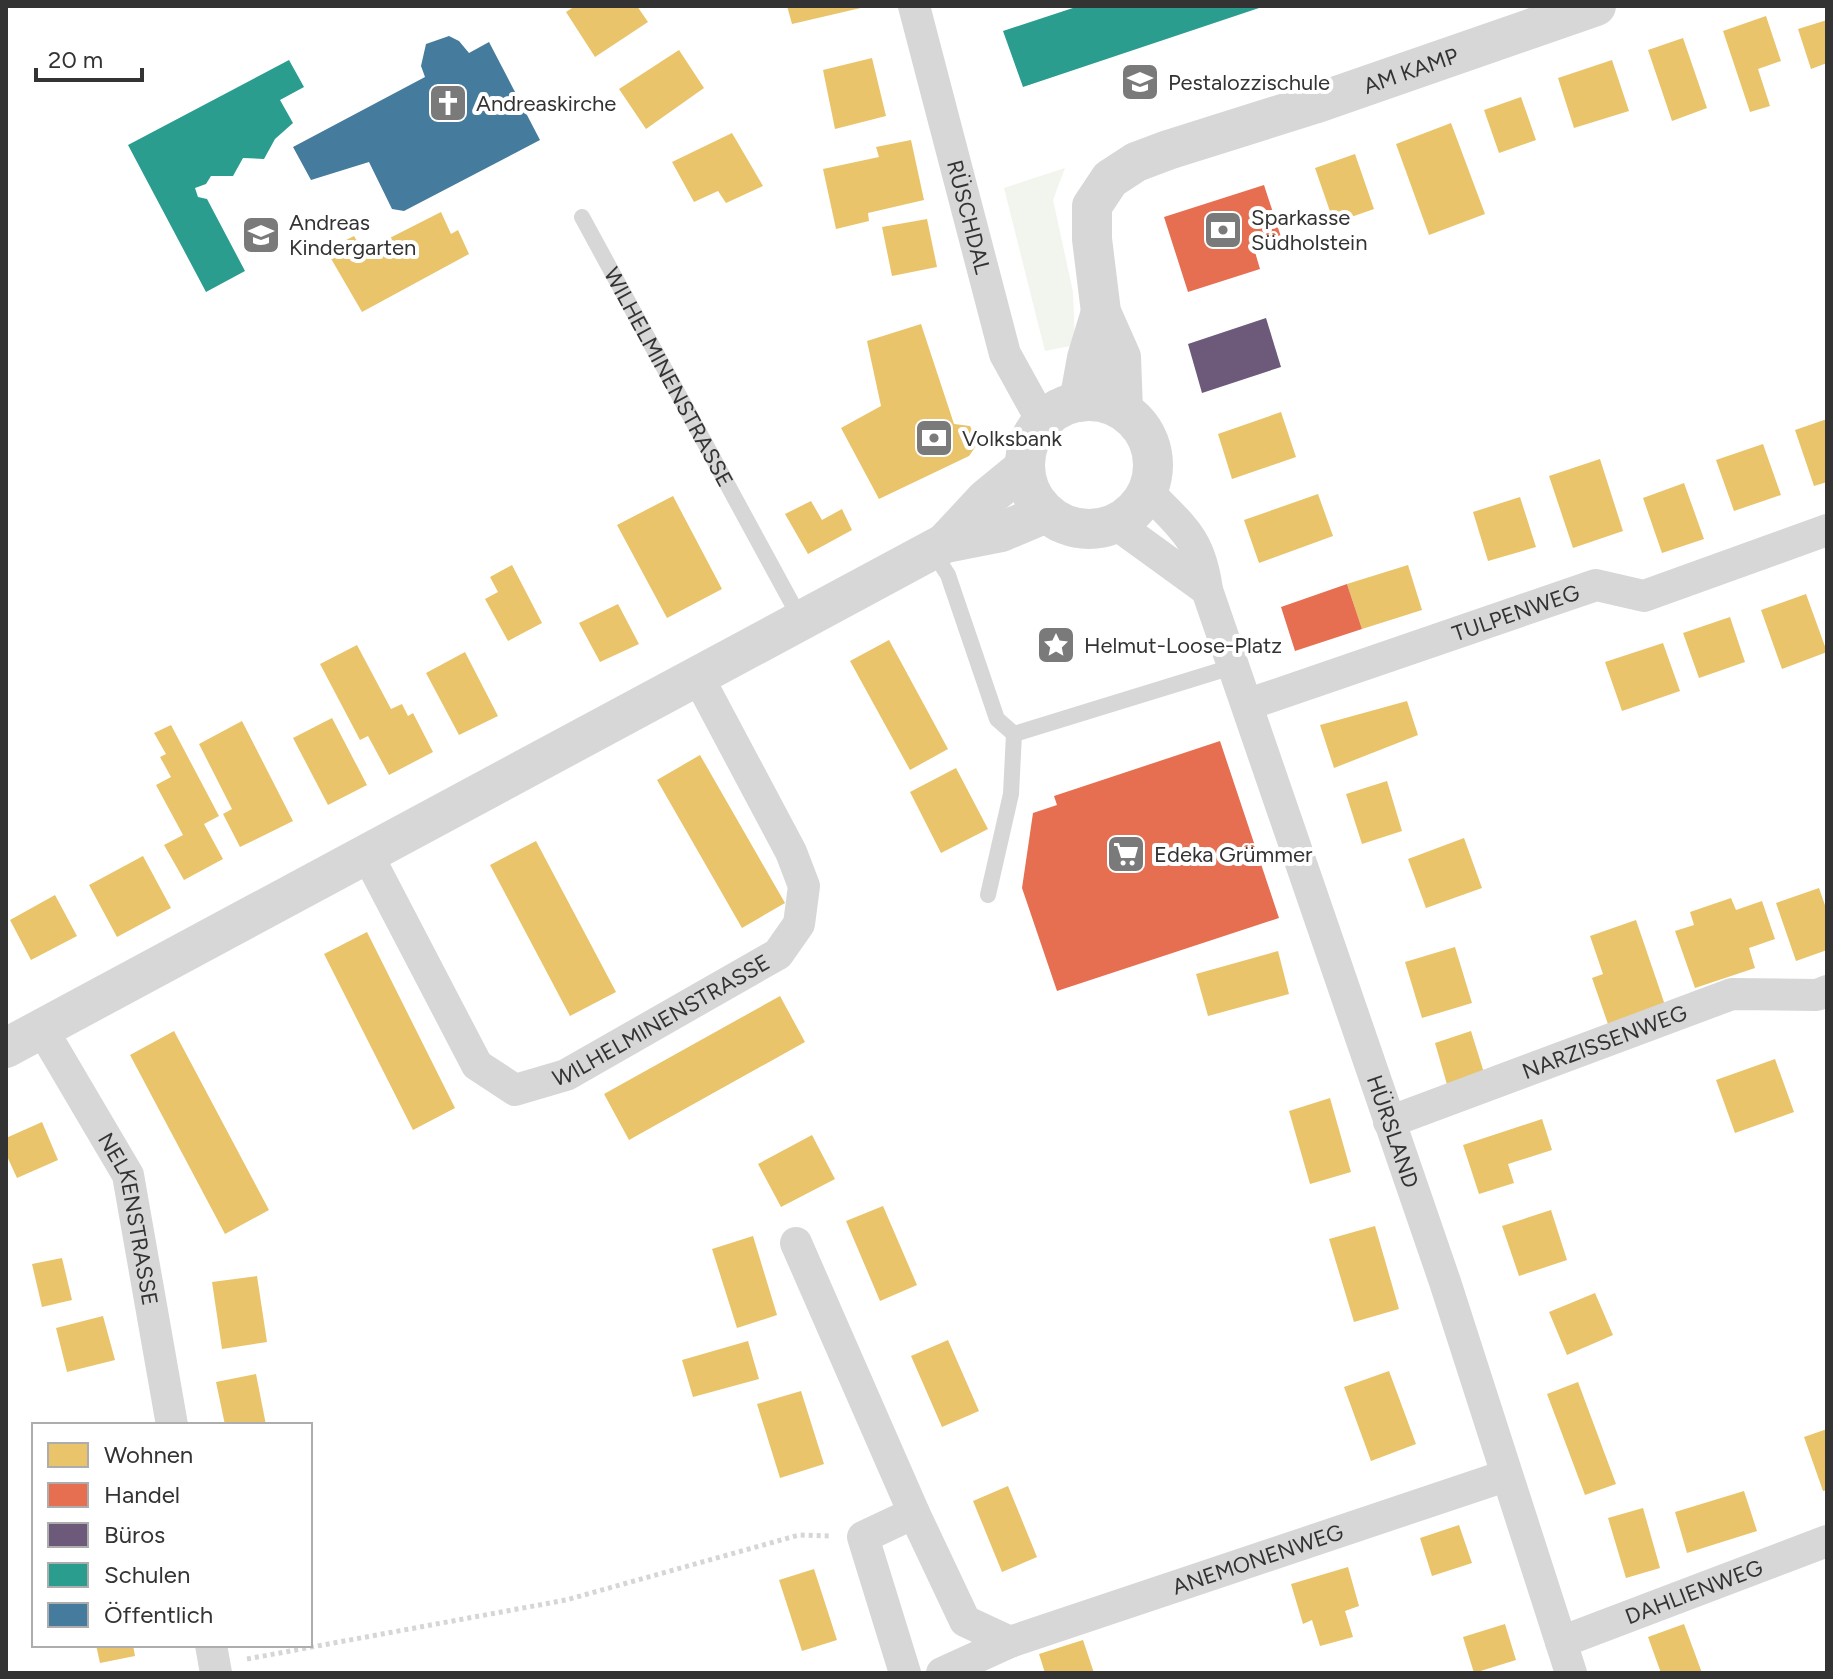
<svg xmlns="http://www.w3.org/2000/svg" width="1833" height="1679" viewBox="0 0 1833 1679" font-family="Figtree,sans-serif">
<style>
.green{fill:#f1f5ed}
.homes{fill:#e9c46a}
.shops{fill:#e76f51}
.offices{fill:#6d597a}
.schools{fill:#2a9d8f}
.public{fill:#457b9d}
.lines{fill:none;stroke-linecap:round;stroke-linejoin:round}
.path{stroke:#d6d6d6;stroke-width:5;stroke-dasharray:4 4;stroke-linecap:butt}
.service{stroke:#d7d7d7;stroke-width:16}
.minor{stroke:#d7d7d7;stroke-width:32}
.tertiary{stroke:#d7d7d7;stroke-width:40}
.labels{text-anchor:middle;stroke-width:8;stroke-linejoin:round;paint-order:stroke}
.street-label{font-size:22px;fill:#333;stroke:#fff}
.poi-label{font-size:22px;fill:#333;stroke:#fff;text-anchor:start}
</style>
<rect width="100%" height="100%" fill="#fff"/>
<!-- green -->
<path class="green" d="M1065,168L1053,200L1073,292L1075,345L1045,351L1004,188Z"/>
<!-- homes -->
<path class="homes" d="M575,6H637L648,22L595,57L566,12Z
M787,6H865V7L792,24Z
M1766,16L1781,61L1758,69L1770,106L1750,112L1723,31Z
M1827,20V63L1811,69L1798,29Z
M1683,38L1707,108L1672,121L1648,50Z
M679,50L704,88L646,129L619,89Z
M872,58L886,116L835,129L823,70Z
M1612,60L1629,111L1574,128L1558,78Z
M1521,97L1536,140L1499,153L1484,110Z
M1451,123L1485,214L1429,235L1396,144Z
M732,133L763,186L726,203L718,191L694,202L672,162Z
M911,140L924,200L868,213L869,221L836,229L823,169L879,157L876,147Z
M1355,154L1374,209L1334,223L1315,168Z
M441,212L451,234L458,230L469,254L362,312L326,250L354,236L363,251L370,248Z
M927,219L937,267L892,276L882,227Z
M921,324L954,424L970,426L978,443L969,456L879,499L841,428L881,406L867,341Z
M1281,412L1296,457L1232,479L1218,434Z
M1827,419V482L1814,486L1795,430Z
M1763,444L1781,495L1734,511L1716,460Z
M1600,459L1623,531L1573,548L1549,476Z
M1684,483L1704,539L1662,553L1643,498Z
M1318,494L1333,536L1259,563L1244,520Z
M673,496L722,589L667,618L617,525Z
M1520,497L1536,547L1488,561L1473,512Z
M811,501L822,520L842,509L852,530L808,554L785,514Z
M512,565L542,623L508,641L485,599L498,592L490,577Z
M1408,565L1422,610L1362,629L1347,584Z
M1806,594L1827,652L1782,669L1761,610Z
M618,604L639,644L600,662L579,623Z
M1730,617L1745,662L1699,678L1683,633Z
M889,640L948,749L910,770L850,661Z
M1663,643L1680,691L1622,711L1605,662Z
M357,645L391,709L402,704L408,716L413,713L433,752L389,775L368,736L360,740L320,664Z
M465,652L498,716L459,735L426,673Z
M1407,701L1418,735L1334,768L1320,725Z
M332,718L367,785L328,805L293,738Z
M242,721L293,821L240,847L223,814L232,809L199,744Z
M171,725L219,816L204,824L223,859L184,880L164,845L183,835L156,785L171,777L160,757L166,754L154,733Z
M700,755L785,903L742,928L657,780Z
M956,768L988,829L941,853L910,792Z
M1387,781L1402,831L1362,844L1346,794Z
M1464,838L1482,888L1426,908L1408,859Z
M536,841L616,992L570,1016L490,865Z
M143,856L171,908L117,937L89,885Z
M1819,888L1827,911V950L1796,961L1776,903Z
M55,895L77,936L31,960L10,920Z
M1731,898L1736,910L1762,901L1775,939L1749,948L1755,968L1695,988L1675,931L1694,925L1690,912Z
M1636,920L1666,1008L1609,1027L1592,978L1603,974L1590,936Z
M367,932L455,1108L413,1130L324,954Z
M1455,947L1472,1003L1422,1018L1405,962Z
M1278,951L1289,994L1208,1016L1196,974Z
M780,996L805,1042L629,1140L604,1094Z
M174,1031L269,1210L225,1234L130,1055Z
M1471,1031L1485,1076L1448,1088L1435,1043Z
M1775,1059L1794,1112L1735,1133L1716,1080Z
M1330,1098L1351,1172L1310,1184L1289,1111Z
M1542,1119L1552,1150L1508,1164L1514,1183L1479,1194L1463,1145Z
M42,1122L58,1160L17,1178L6,1154V1138Z
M812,1135L835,1179L781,1207L758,1164Z
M883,1206L917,1285L880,1301L846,1221Z
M1551,1210L1567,1260L1519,1276L1502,1226Z
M1375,1226L1399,1309L1354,1322L1329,1239Z
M753,1236L777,1315L737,1328L712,1249Z
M62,1258L72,1300L42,1307L32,1264Z
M257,1276L267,1342L222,1349L212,1282Z
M1595,1293L1613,1335L1567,1355L1549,1312Z
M103,1316L115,1360L67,1372L56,1328Z
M948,1340L979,1411L942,1427L911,1356Z
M748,1341L759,1379L693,1397L682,1360Z
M1389,1371L1416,1444L1371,1461L1344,1387Z
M256,1374L266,1425H225L216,1382Z
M1578,1382L1616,1484L1585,1495L1547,1394Z
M801,1391L824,1464L780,1478L757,1404Z
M1827,1429V1490L1823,1491L1804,1437Z
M1008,1486L1037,1557L1002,1572L973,1501Z
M1744,1491L1757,1531L1687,1553L1675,1512Z
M1643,1508L1660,1568L1626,1578L1608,1518Z
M1459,1525L1472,1563L1432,1576L1420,1538Z
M1348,1567L1359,1606L1345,1611L1353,1637L1320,1646L1312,1620L1303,1624L1291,1584Z
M814,1569L837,1640L802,1651L779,1580Z
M1505,1624L1516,1660L1474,1673L1463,1637Z
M1684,1624L1702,1673H1661L1648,1637Z
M1083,1640L1094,1673H1045L1039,1654Z
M96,1645H133L135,1656L100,1663Z"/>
<!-- shops -->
<path class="shops" d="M1264,185L1283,243L1255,252L1260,269L1188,292L1164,217Z
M1347,584L1362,629L1295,651L1281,607Z
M1220,741L1279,918L1057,991L1022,888L1033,813L1057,805L1054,796Z"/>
<!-- offices -->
<path class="offices" d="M1266,318L1281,367L1202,393L1188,344Z"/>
<!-- schools -->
<path class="schools" d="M1079,6H1262V7L1023,87L1003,31Z
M289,60L304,87L280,100L293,123L275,139L264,159L243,158L233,176H211L206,184L195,188L198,197L207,199L245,271L206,292L128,145Z"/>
<!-- public -->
<path class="public" d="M449,36L459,41L469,53L489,42L540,140L404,211L392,209L369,162L311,180L293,147L425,77L421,66L426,44Z"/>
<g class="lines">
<!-- path -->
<path class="path" d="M247,1659L566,1600L799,1535L830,1536"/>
<!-- service -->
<g class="service">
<path id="s1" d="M582,217L801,620"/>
<path d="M932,550L948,575L997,719L1014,734L1235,666"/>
<path d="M988,895L1011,794L1014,734"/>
</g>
<!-- minor -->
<g class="minor">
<path id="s2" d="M914,6L1005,354L1042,421"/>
<path id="s3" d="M1148,492C1183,528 1200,538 1207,590L1445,1282L1571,1673"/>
<path d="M1116,524L1207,590"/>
<path id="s4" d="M1249,704L1596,585L1644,596L1827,530"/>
<path id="s5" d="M367,854L477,1065L515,1090L566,1075L778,954L799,924L804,886L791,852L698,677"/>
<path id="s6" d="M42,1029L128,1175L172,1425"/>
<path id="s7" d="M1389,1122L1732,994L1817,995L1827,991"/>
<path d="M796,1243L914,1513"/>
<path id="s8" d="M1561,1642L1827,1541"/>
<path d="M211,1645L216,1673"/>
<path d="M905,1673L863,1537L914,1513L965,1621L1010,1642"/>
<path id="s9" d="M942,1673L1010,1642L1505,1476"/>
</g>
<!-- tertiary -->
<g class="tertiary">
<circle cx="1089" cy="465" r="64"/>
<path d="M1079,402L1087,358L1101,312"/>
<path id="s10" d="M1123,410L1121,357L1101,312L1092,239V206L1110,179L1136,162L1168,150L1314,104L1596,6"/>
<path d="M945,543L1001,532L1046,513"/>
<path d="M6,1048L945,543L986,499L1025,467"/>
</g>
</g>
<!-- icons -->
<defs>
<symbol id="school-square" viewBox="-11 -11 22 22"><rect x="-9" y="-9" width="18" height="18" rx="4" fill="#7a7a7a" stroke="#fff"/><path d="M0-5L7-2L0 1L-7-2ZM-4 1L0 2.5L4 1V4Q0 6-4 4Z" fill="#fff"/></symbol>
<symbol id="church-square" viewBox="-11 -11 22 22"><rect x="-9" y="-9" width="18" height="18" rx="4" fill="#7a7a7a" stroke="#fff"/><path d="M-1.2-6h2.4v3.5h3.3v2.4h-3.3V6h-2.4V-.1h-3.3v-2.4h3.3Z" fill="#fff"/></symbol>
<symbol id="bank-square" viewBox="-11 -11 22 22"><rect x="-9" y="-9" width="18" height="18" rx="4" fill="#7a7a7a" stroke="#fff"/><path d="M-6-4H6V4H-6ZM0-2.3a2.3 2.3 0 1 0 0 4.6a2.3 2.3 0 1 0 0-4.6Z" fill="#fff"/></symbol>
<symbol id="sight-square" viewBox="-11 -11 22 22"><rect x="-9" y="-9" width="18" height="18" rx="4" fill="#7a7a7a" stroke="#fff"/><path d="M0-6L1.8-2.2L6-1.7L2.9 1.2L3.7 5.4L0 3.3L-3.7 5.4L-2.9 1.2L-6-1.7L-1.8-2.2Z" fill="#fff"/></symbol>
<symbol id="supermarket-square" viewBox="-11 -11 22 22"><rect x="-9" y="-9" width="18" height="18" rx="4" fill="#7a7a7a" stroke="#fff"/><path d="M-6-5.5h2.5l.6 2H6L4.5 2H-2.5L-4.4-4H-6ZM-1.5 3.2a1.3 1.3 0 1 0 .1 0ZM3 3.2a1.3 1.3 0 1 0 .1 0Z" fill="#fff"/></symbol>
</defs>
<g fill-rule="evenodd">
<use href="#school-square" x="1118" y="60" width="44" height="44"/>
<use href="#church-square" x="426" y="81" width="44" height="44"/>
<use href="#bank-square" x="1201" y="208" width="44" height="44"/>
<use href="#school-square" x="239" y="213" width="44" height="44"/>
<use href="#bank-square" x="912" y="416" width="44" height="44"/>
<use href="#sight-square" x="1034" y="623" width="44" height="44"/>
<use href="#supermarket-square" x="1104" y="832" width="44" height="44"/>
</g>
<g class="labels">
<!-- street labels -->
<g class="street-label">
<text dy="8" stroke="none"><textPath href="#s10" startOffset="562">AM KAMP</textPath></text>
<text dy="8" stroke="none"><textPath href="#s2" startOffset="218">RÜSCHDAL</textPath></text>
<text dy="8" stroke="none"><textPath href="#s1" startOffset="182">WILHELMINENSTRASSE</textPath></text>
<text dy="8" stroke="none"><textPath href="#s4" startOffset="282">TULPENWEG</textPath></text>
<text dy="8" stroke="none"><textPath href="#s5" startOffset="446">WILHELMINENSTRASSE</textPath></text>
<text dy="8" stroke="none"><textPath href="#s7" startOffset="230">NARZISSENWEG</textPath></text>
<text dy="8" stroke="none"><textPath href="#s3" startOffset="690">HÜRSLAND</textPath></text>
<text dy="8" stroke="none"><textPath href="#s6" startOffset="212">NELKENSTRASSE</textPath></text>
<text dy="8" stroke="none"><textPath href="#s9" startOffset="336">ANEMONENWEG</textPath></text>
<text dy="8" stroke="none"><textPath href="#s8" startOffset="142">DAHLIENWEG</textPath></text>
</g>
<!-- poi labels -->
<g class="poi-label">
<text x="1168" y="90">Pestalozzischule</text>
<text x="476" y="111">Andreaskirche</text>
<text x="1251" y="225">Sparkasse<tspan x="1251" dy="25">Südholstein</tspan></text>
<text x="289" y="230">Andreas<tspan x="289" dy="25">Kindergarten</tspan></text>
<text x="962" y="446">Volksbank</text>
<text x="1084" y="653">Helmut-Loose-Platz</text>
<text x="1154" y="862">Edeka Grümmer</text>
</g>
</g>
<!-- border -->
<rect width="1833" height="1679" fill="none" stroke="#333333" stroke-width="16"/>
<!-- legend -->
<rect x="32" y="1423" width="280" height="224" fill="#ffffff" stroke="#adadad" stroke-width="2"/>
<rect x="48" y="1443" width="40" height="24" fill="#e9c46a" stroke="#adadad" stroke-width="2"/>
<text x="104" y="1463" font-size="24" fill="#333333">Wohnen</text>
<rect x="48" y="1483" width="40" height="24" fill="#e76f51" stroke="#adadad" stroke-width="2"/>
<text x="104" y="1503" font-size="24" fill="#333333">Handel</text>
<rect x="48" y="1523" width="40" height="24" fill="#6d597a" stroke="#adadad" stroke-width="2"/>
<text x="104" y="1543" font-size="24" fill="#333333">Büros</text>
<rect x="48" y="1563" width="40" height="24" fill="#2a9d8f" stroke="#adadad" stroke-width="2"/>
<text x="104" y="1583" font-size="24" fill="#333333">Schulen</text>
<rect x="48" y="1603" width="40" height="24" fill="#457b9d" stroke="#adadad" stroke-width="2"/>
<text x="104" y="1623" font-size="24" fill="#333333">Öffentlich</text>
<!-- scale -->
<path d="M36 68v12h106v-12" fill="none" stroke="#333333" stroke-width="4"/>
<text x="48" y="68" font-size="24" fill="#333333" stroke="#ffffff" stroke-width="6" paint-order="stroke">20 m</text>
</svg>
